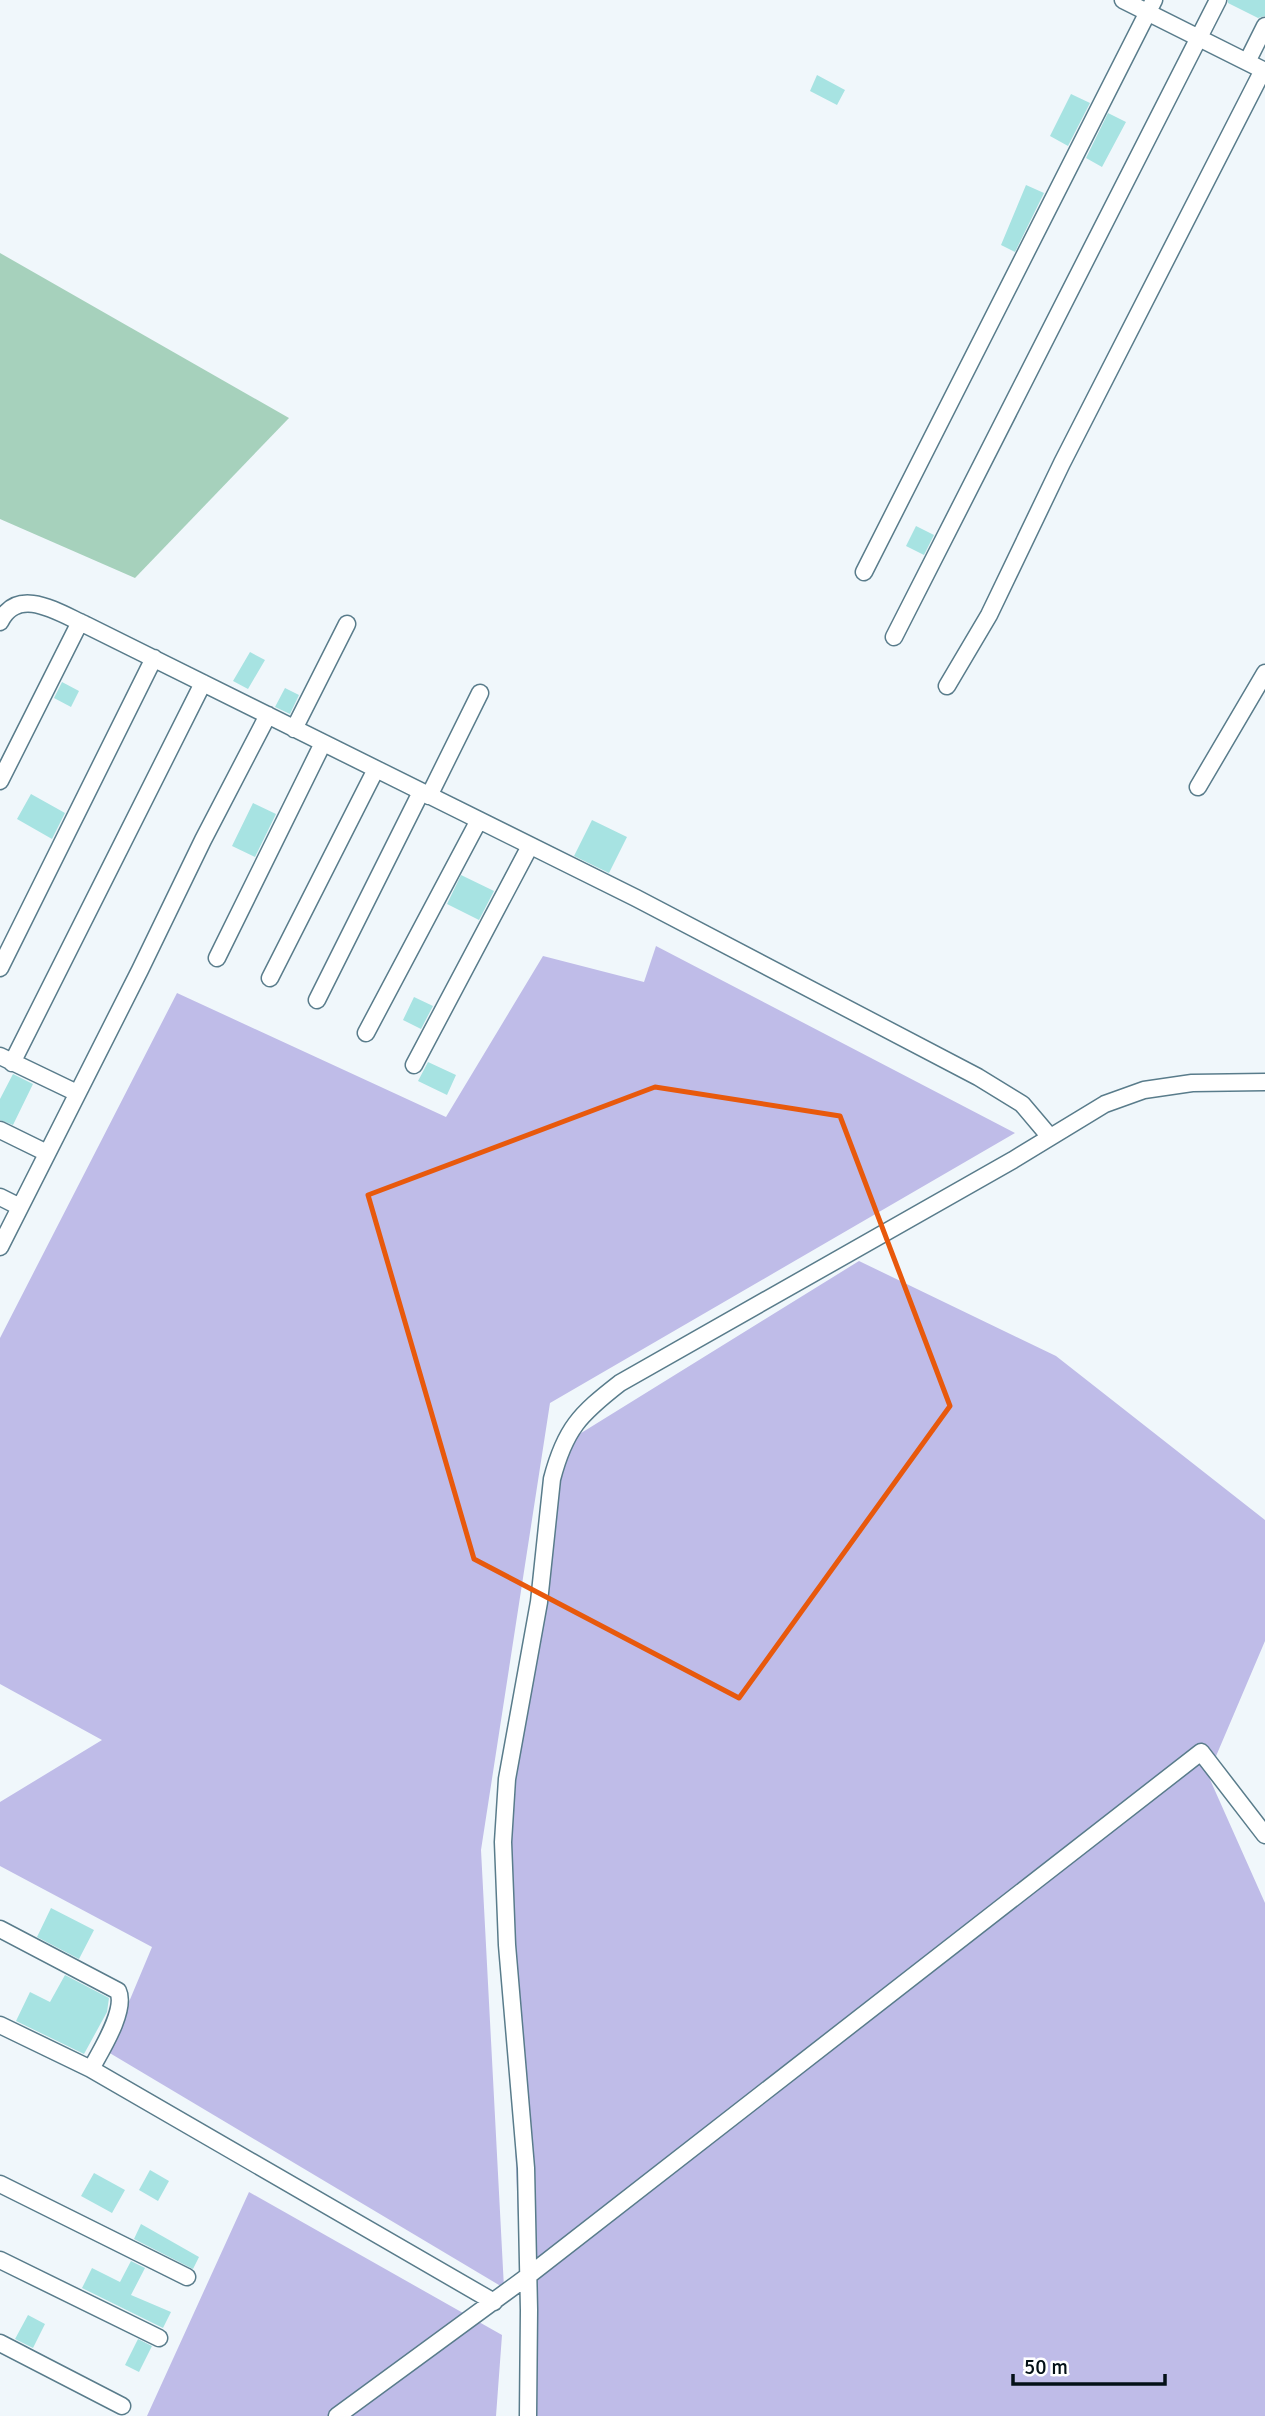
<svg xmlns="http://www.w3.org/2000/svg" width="1265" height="2416" viewBox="0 0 1265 2416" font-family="Signika,sans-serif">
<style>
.green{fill:#a6d1bc}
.water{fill:#bfbce8}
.building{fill:#a7e3e2}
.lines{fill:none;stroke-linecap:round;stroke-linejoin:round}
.minor-casing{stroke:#597c8b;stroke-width:19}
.minor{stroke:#fff;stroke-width:16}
.marked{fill:none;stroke:#e8590c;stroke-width:5;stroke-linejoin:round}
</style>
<rect width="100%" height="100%" fill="#f0f7fb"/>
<!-- green -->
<path class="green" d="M0,253L289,418L135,578L0,519Z"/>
<!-- water -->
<path class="water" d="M656,946L1015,1133L550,1403L481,1850L504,2288L108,2052L152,1947L0,1866V1802L102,1740L0,1684V1338L177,993L446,1117L543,956L644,982Z
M859,1261L1056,1356L1265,1520V1641L1208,1775L1265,1903V2416H526L503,1842L565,1443Z
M249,2192L502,2335L496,2416H147Z"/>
<!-- building -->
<path class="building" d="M1228,0H1265V16L1258,18L1228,3Z
M817,75L845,90L837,105L810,91Z
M1071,94L1090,103L1068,146L1050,136Z
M1108,113L1126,122L1102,167L1086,158Z
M1026,185L1044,193L1015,252L1001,245Z
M916,526L934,535L924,555L906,546Z
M250,652L265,660L248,689L233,681Z
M62,682L79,691L71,707L54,698Z
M285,688L299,695L290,714L275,707Z
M31,794L65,813L52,839L17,819Z
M253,803L276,814L255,857L232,846Z
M592,820L627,837L609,873L574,856Z
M461,875L494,891L479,920L447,904Z
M414,997L433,1006L421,1029L403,1020Z
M428,1062L456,1075L447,1095L418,1081Z
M13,1074L33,1084L13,1125L0,1120V1099Z
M51,1908L94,1930L79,1959L37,1937Z
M65,1975L109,1998L107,2012L84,2054L16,2021L30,1992L50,2002Z
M150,2170L169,2181L158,2201L139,2190Z
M94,2173L125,2190L112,2213L81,2196Z
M141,2224L199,2257L193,2269L134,2239Z
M131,2261L145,2268L131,2295L171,2312L163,2328L82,2288L92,2268L120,2282Z
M28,2315L45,2324L33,2348L15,2339Z
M138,2339L152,2346L139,2372L125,2365Z"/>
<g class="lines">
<defs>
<path id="minor" d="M1123,0L1265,71
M1247,62L1265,26
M864,572L1154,0
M0,622C18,585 59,613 86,625L636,898L978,1077L1022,1104L1050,1137
M894,637L1218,0
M947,686L989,615L1062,463L1263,70
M294,729L347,624
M0,781L80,622
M1198,787L1265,673
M429,796L480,693
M217,958L323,743
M0,968L154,658
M270,978L376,769
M317,1000L421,792
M366,1033L479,820
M0,1056L77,1093
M12,1063L203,683
M414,1065L530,846
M0,1130L47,1153
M0,1197L20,1207
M0,1247L140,970L203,840L268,715
M0,1929L118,1991C127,2010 100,2052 91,2069
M0,2025L91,2069L494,2302
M0,2184L187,2277
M0,2260L159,2338
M0,2343L122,2406
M337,2416L528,2276L1201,1752L1265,1835
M528,2416L529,2310L526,2168L507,1945L503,1842L507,1779L539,1602L552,1479C565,1429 580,1414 620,1383L1013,1160L1105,1104L1144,1090L1192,1083L1265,1082"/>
</defs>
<!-- minor casing -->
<use href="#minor" class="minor-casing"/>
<!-- minor -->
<use href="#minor" class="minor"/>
</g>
<!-- marked area -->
<path class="marked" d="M655,1087L840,1116L950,1406L739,1698L474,1559L368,1195Z"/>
<!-- scale -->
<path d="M1013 2374v10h152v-10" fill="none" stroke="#041117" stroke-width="3.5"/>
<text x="1024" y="2374" font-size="21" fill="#041117" stroke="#ffffff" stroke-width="5" paint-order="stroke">50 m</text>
</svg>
